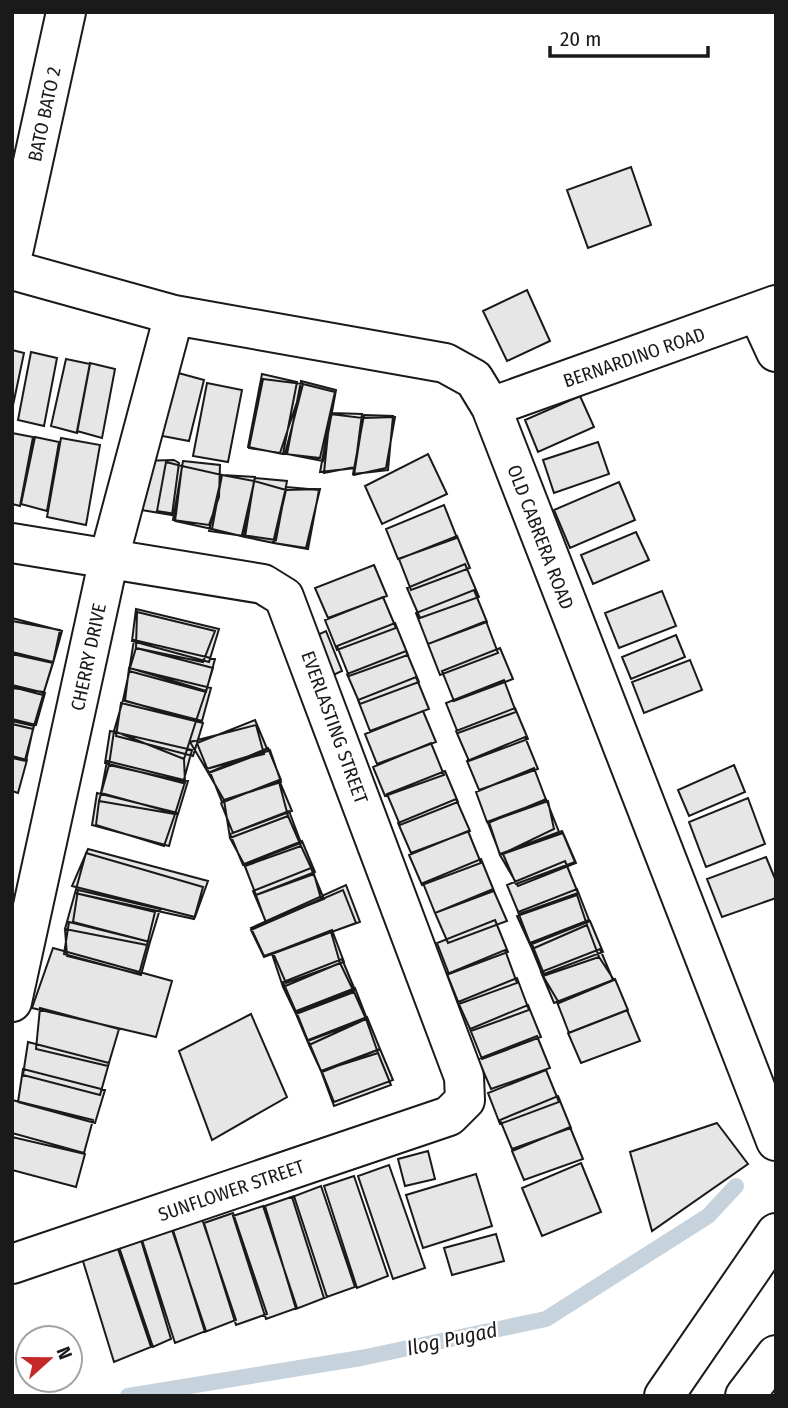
<svg xmlns="http://www.w3.org/2000/svg" width="788" height="1408" viewBox="0 0 788 1408" font-family="'Fira Sans Condensed',sans-serif">
<style>
.lines{fill:none;stroke-linecap:round;stroke-linejoin:round}
.stream{stroke:#c6d2dc;stroke-width:16}
.building{fill:#e6e6e6;stroke:#1a1a1a;stroke-width:2}
.minor-casing{stroke:#1a1a1a;stroke-width:42}
.minor{stroke:#fff;stroke-width:38}
.labels{text-anchor:middle;stroke-width:5;stroke-linejoin:round;paint-order:stroke}
.street-label{font-size:19px;fill:#1a1a1a;stroke:#fff}
.water-label{font-size:21px;font-style:italic;fill:#1a1a1a;stroke:#fff}
</style>
<rect width="100%" height="100%" fill="#fff"/>
<g class="lines">
<!-- stream -->
<path class="stream" d="M128,1396L361,1358L546,1319L708,1216L736,1186"/>
</g>
<!-- building -->
<path class="building" d="M631,167L651,225L588,248L567,190Z
M527,290L550,341L507,361L483,311Z
M12,350L24,353L12,410Z
M31,352L57,358L44,426L18,420Z
M66,359L90,364L77,433L51,426Z
M90,363L115,369L102,438L77,431Z
M171,371L204,380L189,441L157,435Z
M262,374L297,382L283,454L248,447Z
M263,379L303,384L280,453L249,448Z
M301,381L336,390L323,461L287,454Z
M207,383L242,390L228,462L193,456Z
M303,384L335,392L320,458L285,454Z
M580,396L594,427L538,452L525,420Z
M331,413L362,414L355,468L320,472Z
M330,414L363,418L355,467L324,473Z
M364,415L393,416L388,470L353,474Z
M395,417L386,468L354,475L363,418Z
M12,433L33,437L20,506L12,504Z
M35,437L59,442L47,511L21,504Z
M61,438L100,445L86,525L47,517Z
M598,442L609,474L554,493L543,460Z
M428,454L447,494L382,524L365,486Z
M174,460L179,463L172,515L129,508L138,461Z
M183,461L220,465L219,497L209,525L173,520Z
M166,462L182,466L176,514L157,511Z
M182,466L222,475L212,529L175,521Z
M222,475L255,477L244,536L209,531Z
M222,475L254,481L245,537L212,529Z
M255,478L287,481L276,540L242,535Z
M254,481L286,490L274,543L245,537Z
M619,482L635,520L570,548L554,510Z
M286,487L319,490L308,549L273,543Z
M320,489L306,548L274,543L286,490Z
M444,505L457,538L398,559L386,529Z
M636,532L649,560L593,584L581,555Z
M457,536L470,568L411,590L399,559Z
M465,564L479,597L420,618L407,588Z
M374,565L387,596L328,618L315,588Z
M474,590L487,622L428,644L416,613Z
M662,591L676,626L619,648L605,613Z
M383,597L396,628L337,650L325,620Z
M136,609L219,629L209,662L132,641Z
M137,612L215,631L203,662L136,648Z
M12,618L62,631L53,663L12,652Z
M12,621L60,630L53,663L12,654Z
M486,621L498,653L440,675L428,644Z
M395,623L408,655L349,676L337,646Z
M326,631L342,671L318,682L304,641Z
M676,635L685,657L631,679L622,657Z
M134,640L215,659L206,692L129,671Z
M136,648L213,668L206,691L130,668Z
M500,648L513,679L454,701L442,671Z
M406,651L419,682L360,704L347,674Z
M12,652L53,662L43,695L12,687Z
M12,654L53,663L44,692L12,688Z
M690,660L702,690L644,713L632,682Z
M129,668L211,688L202,721L125,701Z
M130,668L206,691L196,721L123,700Z
M416,677L429,709L370,731L358,700Z
M504,680L516,712L458,733L446,703Z
M12,685L45,693L36,725L12,719Z
M12,688L44,692L33,729L12,724Z
M123,700L196,721L184,759L114,731Z
M121,703L203,723L193,756L116,736Z
M515,708L528,739L469,761L456,731Z
M423,711L436,742L377,764L365,734Z
M255,720L268,751L209,773L197,743Z
M12,721L34,726L25,760L12,756Z
M12,724L33,729L26,761L12,758Z
M256,725L264,754L206,769L190,742Z
M110,731L192,750L183,783L105,763Z
M114,731L184,759L185,782L109,765Z
M525,737L538,769L479,790L467,761Z
M431,743L444,775L385,796L373,767Z
M268,748L281,780L222,802L210,772Z
M270,750L281,782L224,800L206,769Z
M12,756L27,760L18,793L12,791Z
M107,761L188,781L178,814L101,793Z
M109,765L185,782L175,814L99,801Z
M734,765L745,792L689,816L678,790Z
M534,768L546,800L487,822L476,792Z
M445,771L458,802L400,825L387,794Z
M279,780L292,811L233,833L221,803Z
M279,782L288,816L230,838L224,800Z
M97,793L178,813L169,846L92,825Z
M748,798L765,844L706,867L689,822Z
M456,799L470,831L411,853L398,823Z
M546,799L559,832L500,854L488,823Z
M99,801L175,814L164,846L96,825Z
M548,801L554,829L500,855L489,822Z
M289,811L301,843L243,865L230,834Z
M288,816L301,846L245,866L230,838Z
M468,831L481,863L422,885L409,855Z
M562,831L575,862L516,884L503,854Z
M563,833L576,863L518,886L500,855Z
M302,841L315,872L256,895L244,864Z
M301,846L314,874L256,895L245,866Z
M88,849L208,881L195,917L72,886Z
M86,853L203,887L194,919L75,893Z
M766,857L776,881V898L722,917L707,879Z
M481,859L494,891L435,913L423,883Z
M565,861L578,893L519,914L507,885Z
M311,868L324,899L266,922L253,891Z
M314,874L321,899L266,923L256,895Z
M346,885L360,922L264,956L251,928Z
M493,889L507,921L448,943L435,913Z
M577,889L589,920L530,943L518,912Z
M78,890L160,909L150,942L73,922Z
M343,890L356,923L264,957L251,930Z
M75,893L155,912L147,945L65,929Z
M577,895L587,925L532,949L517,916Z
M495,920L508,952L449,974L437,943Z
M590,921L603,952L544,974L532,944Z
M69,922L150,942L141,975L64,954Z
M587,925L599,957L543,976L532,949Z
M65,929L147,945L139,974L67,956Z
M332,930L344,962L286,983L273,953Z
M331,932L340,963L283,987L272,954Z
M53,948L172,981L156,1037L32,1008Z
M600,949L613,980L554,1003L541,972Z
M505,950L517,983L459,1004L447,974Z
M599,957L614,980L559,1003L543,976Z
M342,959L355,990L296,1012L283,982Z
M340,963L354,992L296,1014L283,987Z
M517,978L529,1010L471,1031L458,1002Z
M615,979L628,1010L569,1033L557,1002Z
M355,988L367,1019L308,1041L296,1011Z
M354,992L366,1019L309,1045L296,1014Z
M528,1005L541,1037L482,1059L470,1029Z
M40,1008L119,1029L108,1066L36,1049Z
M627,1010L640,1041L581,1063L568,1033Z
M251,1014L287,1097L212,1140L179,1051Z
M367,1017L380,1049L321,1071L308,1040Z
M366,1019L378,1053L321,1071L309,1045Z
M537,1036L550,1068L491,1089L478,1059Z
M28,1042L109,1063L100,1095L23,1075Z
M380,1049L393,1080L334,1102L322,1072Z
M378,1053L391,1085L334,1106L321,1071Z
M23,1069L105,1090L95,1123L18,1102Z
M546,1070L559,1102L500,1124L488,1093Z
M558,1096L571,1128L512,1149L500,1120Z
M12,1100L93,1120L84,1153L12,1133Z
M717,1123L748,1164L652,1231L630,1152Z
M570,1127L583,1159L524,1180L512,1151Z
M12,1137L85,1154L76,1187L12,1170Z
M428,1151L435,1179L405,1186L398,1159Z
M581,1163L601,1212L542,1236L522,1188Z
M389,1165L425,1268L393,1279L358,1176Z
M476,1174L492,1226L423,1248L406,1195Z
M354,1176L388,1276L357,1288L324,1186Z
M321,1186L355,1287L324,1298L292,1197Z
M294,1196L327,1297L296,1309L265,1206Z
M263,1206L297,1308L266,1319L233,1216Z
M233,1213L267,1314L236,1325L204,1223Z
M202,1219L236,1320L205,1332L173,1230Z
M172,1230L206,1331L175,1343L142,1240Z
M496,1234L504,1261L452,1275L444,1248Z
M141,1240L171,1339L153,1347L119,1247Z
M117,1246L151,1347L114,1362L82,1258Z"/>
<g class="lines">
<defs>
<path id="minor" d="M12,257L66,12
M12,270L174,315L445,363L474,379L491,407L776,1141
M758,313L776,352
M491,407L776,305
M12,543L263,584L284,597L464,1077L465,1100L449,1116L12,1264
M12,1002L109,558L174,315
M664,1396L776,1233
M745,1396L776,1355"/>
</defs>
<!-- minor casing -->
<use href="#minor" class="minor-casing"/>
<!-- minor -->
<use href="#minor" class="minor"/>
</g>
<g class="labels">
<!-- street labels -->
<g class="street-label">
<text transform="translate(44 114) rotate(-78)" y="7">BATO BATO 2</text>
<text transform="translate(634 357) rotate(-19)" y="7">BERNARDINO ROAD</text>
<text transform="translate(541 537) rotate(69)" y="7">OLD CABRERA ROAD</text>
<text transform="translate(88 657) rotate(-78)" y="7">CHERRY DRIVE</text>
<text transform="translate(335 727) rotate(70)" y="7">EVERLASTING STREET</text>
<text transform="translate(231 1190) rotate(-19)" y="7">SUNFLOWER STREET</text>
</g>
<!-- water labels -->
<g class="water-label">
<text transform="translate(452 1339) rotate(-12)" y="7">Ilog Pugad</text>
</g>
</g>
<!-- border -->
<rect width="788" height="1408" fill="none" stroke="#1a1a1a" stroke-width="28"/>
<!-- north arrow -->
<g transform="translate(49 1359) rotate(69)"><circle r="33" fill="#ffffff" stroke="#a3a3a3" stroke-width="2"/>
<path d="M0-5L12 26L0 18L-12 26Z" fill="#c62828"/>
<text y="-10" font-size="19" font-weight="bold" text-anchor="middle" fill="#1a1a1a">N</text>
</g>
<!-- scale -->
<path d="M550 46v10h158v-10" fill="none" stroke="#1a1a1a" stroke-width="3.5"/>
<text x="560" y="46" font-size="21" fill="#1a1a1a" stroke="#ffffff" stroke-width="5" paint-order="stroke">20 m</text>
</svg>
